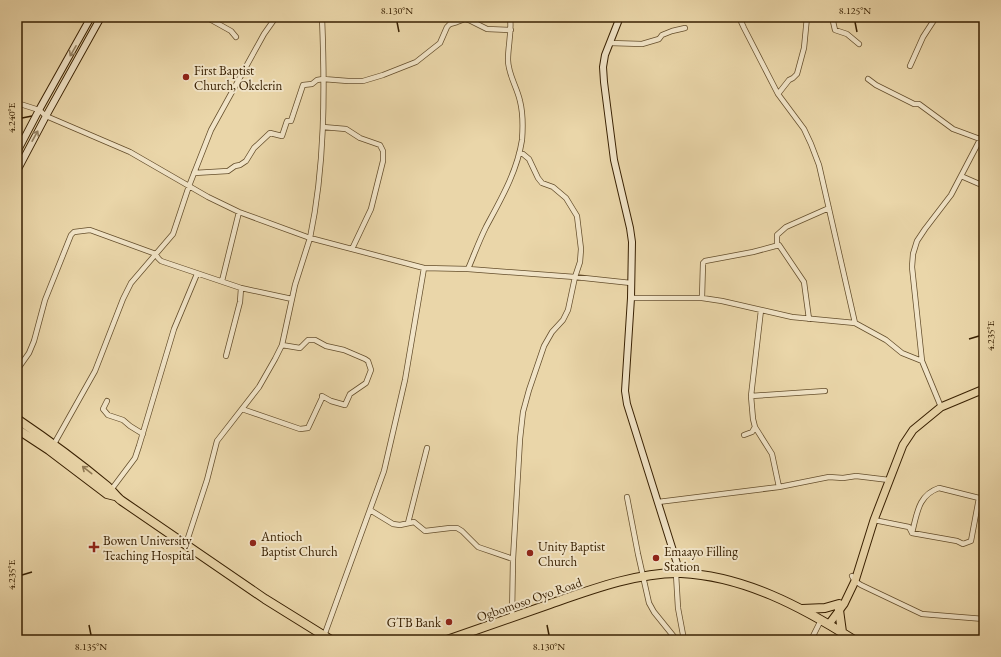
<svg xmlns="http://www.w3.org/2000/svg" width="1001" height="657" viewBox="0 0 1001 657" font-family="'EB Garamond',serif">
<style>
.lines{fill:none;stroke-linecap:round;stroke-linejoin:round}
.street-casing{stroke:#644e2c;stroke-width:6}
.secondary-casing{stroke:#382002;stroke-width:8}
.primary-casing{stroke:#382002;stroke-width:9}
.highway-casing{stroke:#382002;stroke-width:10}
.street{stroke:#f1e4c7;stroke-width:4.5}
.secondary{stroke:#f1e4c7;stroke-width:6}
.primary{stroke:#ead6a9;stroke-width:7}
.highway{stroke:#ead6a9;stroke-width:8}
.oneway{stroke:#948264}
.oneway2{stroke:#917b56}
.ticks{fill:none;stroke:#382002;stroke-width:1.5}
.poi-dot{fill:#8f2418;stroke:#f1e4c7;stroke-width:1.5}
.labels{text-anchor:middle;stroke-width:4;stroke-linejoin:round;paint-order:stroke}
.poi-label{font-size:13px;fill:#382002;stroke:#f1e4c7;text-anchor:start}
.street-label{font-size:13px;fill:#382002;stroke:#f1e4c7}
.neatline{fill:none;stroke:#382002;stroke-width:1.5}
.ticks-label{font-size:10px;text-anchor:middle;fill:#382002}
</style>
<rect width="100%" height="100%" fill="#ead6a9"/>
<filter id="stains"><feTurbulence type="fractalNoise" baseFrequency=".005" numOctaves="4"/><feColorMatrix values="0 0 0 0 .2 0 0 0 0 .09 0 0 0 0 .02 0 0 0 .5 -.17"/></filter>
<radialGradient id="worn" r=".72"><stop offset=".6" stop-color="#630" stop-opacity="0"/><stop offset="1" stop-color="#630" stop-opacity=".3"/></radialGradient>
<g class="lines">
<defs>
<path id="street" d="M206,17L231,31L236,37
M322,17C325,91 325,166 310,238L424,268L468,269L575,277L631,283
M739,17L744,28L778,94L804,129L811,144L819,165L855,323
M832,17L835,30L847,34L859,44
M610,43L642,44L659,39L662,35L672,31L685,28
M910,66L923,37L936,17
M868,79L876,85L914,104H919L953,129L980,139
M778,94L789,80L793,78L797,74L804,48L807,17
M17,103L39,110L46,116L130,152L208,197L239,212L310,238L295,285L282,345L275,359L259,387L217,441L207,480L186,544
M323,127L346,129L360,138L380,145L383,151V161L371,209L352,249
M194,173L228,171L235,166L240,165L246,161L254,148L270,133L282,136L287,121H291L303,85L312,84L317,80L323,79L348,81H363L383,75L416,62L440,43L447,27L450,24L457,22L465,19L469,20L487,29L511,30
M961,176L984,186
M777,246V235L786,227L829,208
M468,269C474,255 479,241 486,227C501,199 517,172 522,140C523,127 523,113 520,101C517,87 508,74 508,60C508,45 512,32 510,17
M222,281L239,212
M631,298H702L722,301L792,317L855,323L886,340L902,353L922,361
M702,298L703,263L705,261L753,252L779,245L804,282L809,319
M226,356L240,302L241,288
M17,370L29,353L34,341L45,300L71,235L74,232L90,230L156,254L158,258L161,261L241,288L292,299
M751,396L825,391
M107,401L103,409L108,415L123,420L130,426L143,434
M941,407L922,361L912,267L913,254L917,241L925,229L951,195L984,132
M242,409L300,429L308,428L322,398V396L331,401L345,405L350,394L366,383L371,370L368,361L365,359L344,350L326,346L315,340H308L300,348L282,345
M755,427L772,454L779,487
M744,435L752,432L755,427L753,419L751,396L761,310
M54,444L95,371L123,299L131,283L173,234L189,186L211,130L264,34L276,17
M111,490L135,458L139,446L174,329L197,274
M627,497L638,554L649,603L654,612L675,638L681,640
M658,502L779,487L829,477L843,478L856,476L889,480
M370,510L393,524L400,525L414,522L425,531L450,528H457L462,531L478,547L513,559
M874,520L909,527L912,533L957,541L963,544L971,541L979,498L984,499
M408,523L427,448
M912,533C917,514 918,495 939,488L979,498
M676,574L678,608L684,640
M852,576L855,581L861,585L922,614L984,619
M512,617L513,559L520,439L523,412L529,390L544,346L552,332L563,320L568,310L575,277L580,262L581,249L577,216L566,198L553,187L542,183L538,178L529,159L523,154L519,153
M324,636L384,471L405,380L424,268
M811,640L821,620"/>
<path id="secondary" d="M620,17L605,55L603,67L604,82L614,160L630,228L632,242L631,298L625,391L627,404L680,573
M17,152L39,110L91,17
M17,171L46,116L101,17"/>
<path id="primary" d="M829,624L844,604L855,581L874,520L903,445L913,430L941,407L984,389"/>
<path id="highway" d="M17,419C48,440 78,462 107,486C113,491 116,497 122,501L265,599L331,640
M17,429L49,450L107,494L115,496
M802,609L825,608L839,604
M839,610L842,632
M447,640C481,628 515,616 550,604C590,590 638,572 681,573C744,576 802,607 854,640"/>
</defs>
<!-- street casing -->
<use href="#street" class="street-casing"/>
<!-- secondary casing -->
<use href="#secondary" class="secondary-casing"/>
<!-- primary casing -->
<use href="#primary" class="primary-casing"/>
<!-- highway casing -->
<use href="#highway" class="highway-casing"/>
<!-- street -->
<use href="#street" class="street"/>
<!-- secondary -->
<use href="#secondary" class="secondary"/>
<!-- primary -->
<use href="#primary" class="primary"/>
<!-- highway -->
<use href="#highway" class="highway"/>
</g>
<!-- one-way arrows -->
<defs><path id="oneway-shaft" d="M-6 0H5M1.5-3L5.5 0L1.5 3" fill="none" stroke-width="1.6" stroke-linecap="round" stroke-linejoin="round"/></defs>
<g class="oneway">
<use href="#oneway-shaft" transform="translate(73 51) rotate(120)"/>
<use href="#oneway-shaft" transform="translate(35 136) rotate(-61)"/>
</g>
<use class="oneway2" href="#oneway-shaft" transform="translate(87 470) rotate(-142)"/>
<!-- ticks -->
<path class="ticks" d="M397,22L399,32M855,22L857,32M22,118L32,116M969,339L979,336M22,575L32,572M89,625L91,635M547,625L549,635"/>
<!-- markers -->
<g class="poi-dot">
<circle cx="186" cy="77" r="4"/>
<circle cx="253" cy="543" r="4"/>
<path d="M92 541h4v4h4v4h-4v4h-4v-4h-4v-4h4z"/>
<circle cx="530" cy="553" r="4"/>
<circle cx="656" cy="558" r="4"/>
<circle cx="449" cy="622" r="4"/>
</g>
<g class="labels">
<!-- poi labels -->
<g class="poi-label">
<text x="194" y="75">First Baptist<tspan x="194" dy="15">Church, Okelerin</tspan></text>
<text x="261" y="541">Antioch<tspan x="261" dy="15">Baptist Church</tspan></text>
<text x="103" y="545">Bowen University<tspan x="103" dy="15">Teaching Hospital</tspan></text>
<text x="538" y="551">Unity Baptist<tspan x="538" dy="15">Church</tspan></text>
<text x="664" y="556">Emaayo Filling<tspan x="664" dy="15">Station</tspan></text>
<text x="441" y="627" text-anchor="end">GTB Bank</text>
</g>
<!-- street labels -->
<g class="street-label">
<text transform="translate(529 599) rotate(-19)" y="5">Ogbomoso Oyo Road</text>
</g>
</g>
<!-- margin -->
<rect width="1001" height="657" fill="none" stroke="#ead6a9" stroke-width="44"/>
<rect x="22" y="22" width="957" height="613" class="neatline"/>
<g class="ticks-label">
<text x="397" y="14">8.130°N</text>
<text x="855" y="14">8.125°N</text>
<text transform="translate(11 118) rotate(-90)" y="4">4.240°E</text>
<text transform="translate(990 336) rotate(-90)" y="4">4.235°E</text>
<text transform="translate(11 575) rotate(-90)" y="4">4.235°E</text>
<text x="91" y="650">8.135°N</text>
<text x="549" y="650">8.130°N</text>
</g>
<rect width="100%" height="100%" filter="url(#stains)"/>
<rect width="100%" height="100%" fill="url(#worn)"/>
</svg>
